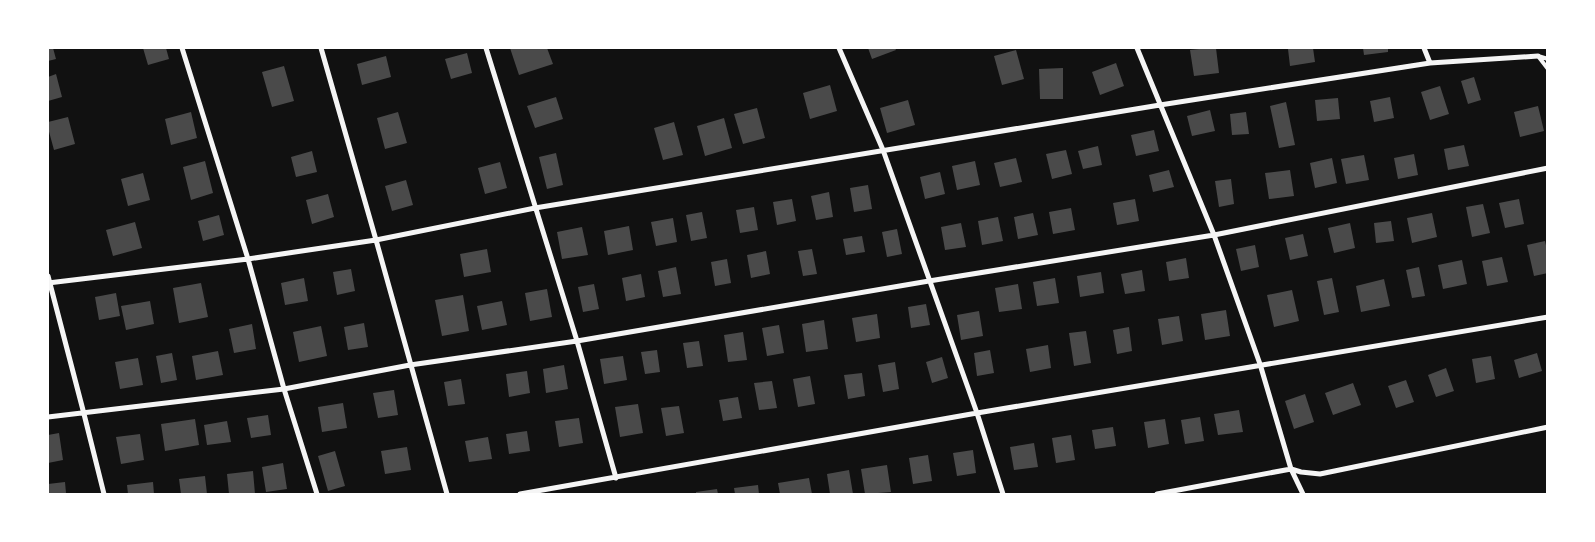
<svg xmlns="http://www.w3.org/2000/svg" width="1595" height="542" viewBox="0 0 1595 542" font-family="Arial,sans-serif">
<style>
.building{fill:#4a4a4a}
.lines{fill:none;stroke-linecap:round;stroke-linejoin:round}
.service{stroke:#f5f5f5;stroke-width:4}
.minor{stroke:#f5f5f5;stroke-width:5}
</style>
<rect width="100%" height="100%" fill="#111"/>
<!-- building -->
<path class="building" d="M48,48H53L56,59L48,61Z
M143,48H166L169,59L148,65Z
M510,48H547L553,64L519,75Z
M868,48H895L896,50L872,59Z
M1208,48H1216L1219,73L1194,76L1190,50Z
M1300,48H1313L1315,62L1290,66L1288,49Z
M1363,48H1388V52L1364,55Z
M1016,50L1024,79L1002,85L994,56Z
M467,53L472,73L451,79L445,59Z
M386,56L391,77L362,85L357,64Z
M1116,63L1124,86L1100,95L1092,72Z
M284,66L294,101L272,107L262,72Z
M1063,68V99H1040L1039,69Z
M56,74L62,97L48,101V77Z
M1474,77L1481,100L1468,104L1461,81Z
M830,85L837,111L810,119L803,93Z
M1440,86L1449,114L1430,120L1421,92Z
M556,97L563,119L535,128L527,106Z
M1390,97L1394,118L1374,122L1370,101Z
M1338,98L1340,119L1317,121L1315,100Z
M908,100L915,125L887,133L880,108Z
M1286,102L1295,145L1279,148L1270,106Z
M1538,106L1544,131L1520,137L1514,112Z
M757,108L765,138L743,144L734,114Z
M1210,110L1215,131L1192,136L1187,116Z
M191,112L197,138L171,145L165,119Z
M398,112L407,143L385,149L377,118Z
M1246,112L1249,134L1232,135L1230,114Z
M68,117L75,144L54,150L48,128V122Z
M724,118L732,148L705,156L697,126Z
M674,122L683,155L663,160L654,128Z
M1154,130L1159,151L1136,156L1131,135Z
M1464,145L1469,166L1448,170L1444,149Z
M1098,146L1102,165L1083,169L1078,151Z
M1066,150L1072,174L1052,179L1046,154Z
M312,151L317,172L296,177L291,157Z
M556,153L563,185L547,189L539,157Z
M1414,154L1418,175L1398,179L1394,158Z
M1364,155L1369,180L1346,184L1341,159Z
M1016,158L1022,182L1000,187L994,163Z
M1332,158L1337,183L1315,188L1310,163Z
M205,161L213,193L191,200L183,167Z
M975,161L980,185L957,190L952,166Z
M500,162L507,188L485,194L478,168Z
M1169,170L1174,187L1153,192L1149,175Z
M1290,170L1294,196L1269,199L1265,173Z
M940,172L945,194L925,199L920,177Z
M143,173L150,200L128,206L121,179Z
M1231,179L1234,204L1219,207L1215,181Z
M406,180L413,205L392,211L385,186Z
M868,185L872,209L854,212L850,188Z
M829,192L833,217L816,220L811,196Z
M328,194L334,217L312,224L306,200Z
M792,199L796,221L777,225L773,202Z
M1135,199L1139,221L1117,225L1113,203Z
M1519,199L1524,224L1505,228L1499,203Z
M1483,204L1490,233L1472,237L1466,207Z
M754,207L758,230L740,233L736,210Z
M1071,208L1075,230L1053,234L1049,212Z
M702,212L707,238L691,241L686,215Z
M1033,213L1038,235L1018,239L1014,217Z
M1432,213L1437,237L1412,243L1407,218Z
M219,215L224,235L203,241L198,221Z
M998,217L1003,241L982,245L978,221Z
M673,218L677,242L656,246L651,222Z
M1391,221L1394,241L1376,243L1374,223Z
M135,222L142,248L113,256L106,230Z
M961,223L966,247L945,250L941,227Z
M1350,223L1355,248L1334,253L1328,228Z
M629,226L633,250L608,255L604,231Z
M582,227L588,255L562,259L557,232Z
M897,229L902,254L887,257L882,232Z
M1303,234L1308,256L1290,260L1285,238Z
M862,236L865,252L846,255L843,239Z
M1545,241L1548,254V273L1534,276L1527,245Z
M1255,245L1259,267L1241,271L1236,249Z
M487,249L491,272L464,277L460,254Z
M812,249L817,274L803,276L798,251Z
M766,251L770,274L751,278L747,255Z
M1502,257L1508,282L1487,286L1482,261Z
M1186,258L1189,278L1169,281L1166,262Z
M727,259L731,283L715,286L711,262Z
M1462,260L1467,284L1443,289L1438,265Z
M676,267L681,294L663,297L658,271Z
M1419,267L1425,296L1412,298L1406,270Z
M351,269L355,291L337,295L333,272Z
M1142,270L1145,291L1125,294L1121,274Z
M1101,272L1104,293L1080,297L1077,276Z
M641,274L645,297L626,301L622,278Z
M304,278L308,301L285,305L281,283Z
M1055,278L1059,303L1037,306L1033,282Z
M1332,278L1339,312L1324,315L1317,281Z
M1384,279L1390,306L1361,312L1356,286Z
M201,283L208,317L179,323L173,288Z
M594,284L599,309L583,312L578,287Z
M1018,284L1022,309L999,312L995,288Z
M547,289L552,317L530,321L525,293Z
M1292,290L1299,321L1274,327L1267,295Z
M116,293L120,316L99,320L95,297Z
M463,295L469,331L442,336L435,300Z
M150,301L154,324L126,330L121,306Z
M502,301L507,325L482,330L477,306Z
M926,304L930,325L911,328L908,307Z
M1226,310L1230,336L1205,340L1201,314Z
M979,311L983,336L961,340L957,315Z
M877,314L880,338L856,342L852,318Z
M1179,316L1183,341L1162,345L1158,319Z
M824,320L828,349L806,352L802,324Z
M364,323L368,347L348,350L344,327Z
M252,324L256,349L234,353L229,329Z
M779,325L784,353L767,356L762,328Z
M321,326L327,356L299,362L293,332Z
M1129,327L1132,351L1117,354L1113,330Z
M1086,331L1091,363L1074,366L1069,333Z
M743,332L747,360L728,362L724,335Z
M699,341L703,366L687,368L683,343Z
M1048,345L1051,368L1030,372L1026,349Z
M657,350L660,372L645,374L641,352Z
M990,350L994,373L977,376L974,353Z
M218,351L223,375L196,380L192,356Z
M172,353L177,380L161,383L156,356Z
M1537,353L1542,371L1519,378L1514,360Z
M623,356L627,380L604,384L600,359Z
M1491,356L1495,379L1476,383L1472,359Z
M942,357L948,378L932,383L926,362Z
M138,358L143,385L120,389L115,362Z
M895,362L899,389L883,392L878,365Z
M564,365L568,389L546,393L543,369Z
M1446,368L1454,391L1436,397L1428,375Z
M527,371L530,393L509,397L506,374Z
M862,373L865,396L848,399L844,375Z
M810,376L815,404L798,407L793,379Z
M461,379L465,404L448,406L444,382Z
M1406,380L1414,402L1396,408L1388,386Z
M772,381L777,408L759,410L754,383Z
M1353,383L1361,405L1333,415L1325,393Z
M394,390L398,415L378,418L373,393Z
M1305,394L1314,422L1294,429L1285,401Z
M738,397L742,418L723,421L719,400Z
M343,403L347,428L322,432L318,407Z
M638,404L643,433L620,437L615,407Z
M679,406L684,433L666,436L661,408Z
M1239,410L1243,432L1218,435L1214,414Z
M268,415L271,435L251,438L247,418Z
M1200,417L1204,441L1185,444L1181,420Z
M579,418L583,443L559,447L555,421Z
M195,419L199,445L165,451L161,424Z
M1165,419L1169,444L1148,448L1144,422Z
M227,421L231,442L207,445L204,425Z
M1113,427L1116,446L1095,449L1092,430Z
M527,431L530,451L509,454L506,434Z
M59,433L63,460L48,463V435Z
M140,434L144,460L121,464L116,437Z
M1071,435L1075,460L1056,463L1052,438Z
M488,437L492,459L469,462L465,441Z
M1034,443L1038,467L1014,470L1010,447Z
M407,447L411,470L385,474L381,451Z
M973,450L976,473L957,476L953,453Z
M335,451L345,486L328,491L318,456Z
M928,455L932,481L913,484L909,458Z
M283,463L287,489L266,492L262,467Z
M887,465L891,492L865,494L861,469Z
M849,470L853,494H830L827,474Z
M253,471L255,494H229L227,474Z
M205,476L207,494H181L179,479Z
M809,478L812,494H780L778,483Z
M65,482L66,493L48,494V484Z
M153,482L154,494H128L127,485Z
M758,485L759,494H735L734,488Z
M717,489L718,494H696V492Z"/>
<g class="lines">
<!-- service -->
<path class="service" d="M1548,59L1538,56L1548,69"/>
<!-- minor -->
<path class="minor" d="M182,48L248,259L284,389L317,494
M321,48L376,240L447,494
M486,48L577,341L616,478
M839,48L883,150L977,413L1003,494
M1137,48L1214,235L1260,364L1291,469L1303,494
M1424,48L1430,63
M48,276L84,414L104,494
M48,283L248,259L376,240L535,208L1160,105L1430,63L1538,56
M48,417L284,389L410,365L577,341L929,281L1214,235L1548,168
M520,494L977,413L1548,317
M1157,494L1291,469L1301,472L1320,474L1548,427"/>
</g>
<!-- border -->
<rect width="1595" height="542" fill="none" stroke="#ffffff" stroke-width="98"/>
</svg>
